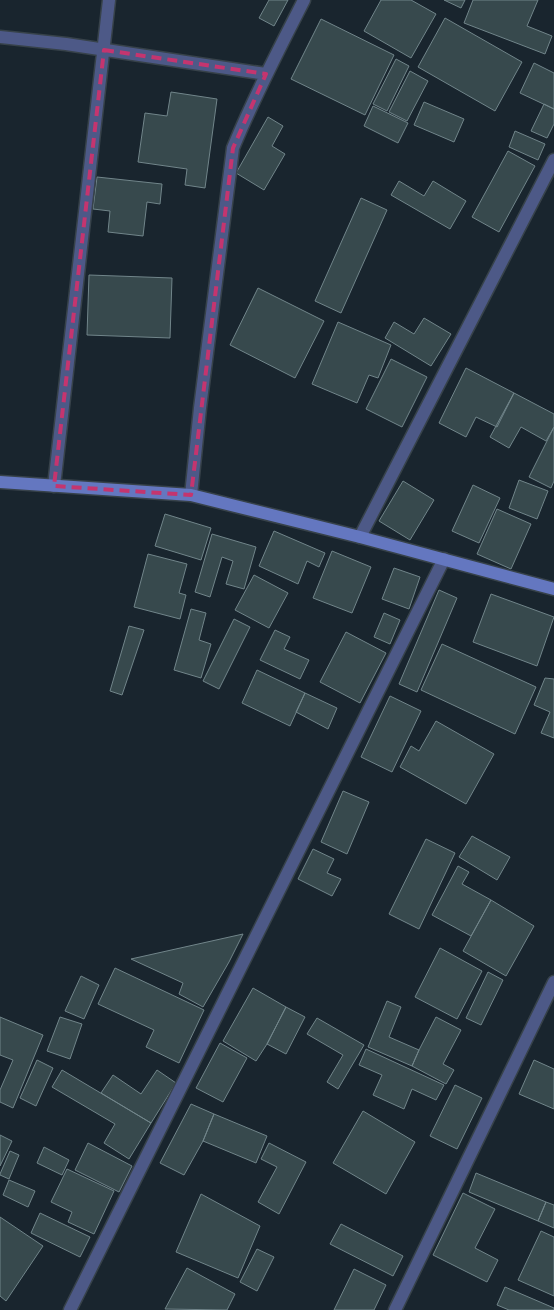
<svg xmlns="http://www.w3.org/2000/svg" width="554" height="1310" viewBox="0 0 554 1310" font-family="'Roboto Condensed',sans-serif">
<style>
.building{fill:#37494d;stroke:#71858a}
.lines{fill:none;stroke-linecap:round;stroke-linejoin:round}
.street-casing{stroke:#37424a;stroke-width:15}
.secondary-casing{stroke:#37424a;stroke-width:15}
.street{stroke:#4d5987;stroke-width:12}
.secondary{stroke:#6477c0;stroke-width:12}
.marked{fill:none;stroke:#c4356f;stroke-width:4;stroke-dasharray:10 6;stroke-linejoin:round}
</style>
<rect width="100%" height="100%" fill="#19252e"/>
<!-- building -->
<path class="building" d="M269,0H288L274,26L259,18Z
M381,0H411L436,14L411,58L364,31Z
M444,0H465L461,8Z
M473,0H538L527,26L552,36L545,54L464,23Z
M445,18L522,62L495,111L418,67Z
M321,19L394,55L365,115L291,79Z
M396,59L409,66L387,111L373,104Z
M534,63L554,73V109L520,93Z
M410,71L428,81L407,121L389,112Z
M171,92L217,99L205,188L185,185L187,169L138,162L145,113L167,116Z
M424,102L464,119L454,142L414,125Z
M544,104L554,109V124L547,138L531,131Z
M373,106L408,123L398,143L364,126Z
M268,117L283,126L272,146L285,154L264,190L236,173Z
M515,131L545,144L538,160L509,147Z
M508,151L535,166L499,232L472,217Z
M97,177L162,184L160,204L147,202L143,236L108,232L110,211L93,209Z
M399,181L424,196L433,181L466,201L450,229L391,195Z
M361,198L387,210L341,313L315,301Z
M89,275L172,278L170,338L87,335Z
M258,288L324,321L295,378L230,345Z
M424,318L451,334L431,366L385,338L394,322L414,334Z
M338,322L391,345L378,378L369,375L357,403L312,384Z
M391,359L427,377L402,427L366,409Z
M466,368L514,393L497,427L476,417L466,437L439,423Z
M514,393L554,414V427L546,441L521,427L509,448L490,437Z
M554,427V481L551,488L529,477Z
M519,480L548,491L537,519L509,508Z
M403,481L434,500L410,540L379,521Z
M473,485L500,498L479,543L452,531Z
M497,509L531,524L511,569L477,554Z
M165,514L211,528L201,560L155,546Z
M274,531L325,553L319,567L307,561L298,584L259,566Z
M212,534L256,547L244,589L226,584L233,561L222,557L210,597L195,592Z
M332,551L371,567L352,613L313,598Z
M148,554L187,564L179,593L186,595L180,619L134,607Z
M394,568L420,577L409,609L382,599Z
M254,575L288,593L269,628L235,610Z
M439,590L457,598L417,692L399,684Z
M491,594L554,617L537,666L473,642Z
M191,609L206,613L199,640L211,644L201,678L174,670Z
M384,613L400,620L390,644L374,637Z
M234,619L250,627L219,689L203,681Z
M129,626L144,630L122,695L110,691Z
M275,630L290,637L284,649L309,660L300,679L260,660Z
M346,632L386,653L360,703L320,682Z
M442,644L536,687L515,734L421,690Z
M257,670L305,693L290,726L242,703Z
M545,678L554,679V738L541,733L550,712L534,705Z
M305,693L337,708L328,729L296,712Z
M390,696L421,711L392,772L361,757Z
M436,721L494,754L466,804L400,767L411,746L419,751Z
M343,791L369,802L347,854L321,842Z
M472,836L510,857L497,880L459,857Z
M426,839L455,853L419,929L389,914Z
M313,849L334,859L327,873L341,879L332,896L298,879Z
M458,866L469,872L462,884L491,900L471,936L432,915Z
M491,900L534,926L506,976L463,951Z
M243,934L229,962L203,1007L179,994L183,983L131,959Z
M440,948L482,971L457,1019L415,997Z
M115,968L204,1010L179,1063L146,1047L154,1030L98,1004Z
M488,972L503,980L481,1025L466,1018Z
M81,976L99,985L84,1019L65,1011Z
M253,988L286,1007L267,1044L256,1061L223,1041Z
M387,1001L401,1007L389,1037L419,1050L412,1066L368,1047Z
M286,1007L305,1017L286,1054L267,1044Z
M0,1017L43,1035L13,1108L0,1102V1090L13,1060L0,1055Z
M60,1017L82,1024L70,1059L47,1051Z
M436,1017L461,1030L443,1064L454,1070L446,1084L412,1066L419,1050Z
M317,1018L364,1045L338,1089L327,1082L343,1055L307,1034Z
M220,1043L247,1058L223,1102L196,1088Z
M366,1049L444,1085L436,1100L412,1089L404,1109L373,1095L382,1075L359,1065Z
M37,1060L53,1068L36,1106L20,1098Z
M534,1060L554,1069V1109L519,1094Z
M62,1070L151,1123L129,1159L104,1143L115,1124L52,1087Z
M157,1070L176,1083L151,1123L101,1093L113,1075L141,1094Z
M455,1085L482,1098L457,1149L430,1136Z
M191,1104L214,1114L203,1141L184,1175L160,1163Z
M363,1111L415,1142L386,1194L333,1163Z
M214,1114L267,1136L256,1163L203,1141Z
M0,1135L12,1141L0,1166Z
M88,1143L132,1166L119,1192L75,1170Z
M269,1143L306,1162L279,1214L258,1202L277,1167L261,1159Z
M44,1147L69,1160L62,1175L37,1163Z
M10,1151L19,1155L9,1179L0,1175V1174Z
M67,1169L114,1191L94,1234L68,1222L72,1212L51,1202Z
M476,1173L546,1202L538,1221L469,1192Z
M9,1180L35,1191L28,1207L3,1195Z
M463,1193L495,1209L475,1248L498,1260L487,1282L433,1255Z
M201,1194L260,1226L238,1278L176,1252Z
M546,1202L554,1205V1228L538,1221Z
M40,1213L90,1237L80,1257L31,1233Z
M0,1217L43,1246L6,1301L0,1296Z
M341,1224L403,1256L393,1276L330,1244Z
M541,1231L554,1237V1296L518,1280Z
M257,1249L274,1257L257,1291L240,1282Z
M187,1268L235,1294L227,1310L165,1309Z
M354,1269L386,1285L374,1310H334Z
M505,1287L554,1308V1310H509L497,1305Z"/>
<g class="lines">
<defs>
<path id="street" d="M0,37L66,44L266,74
M54,486L109,0
M191,495L200,408L233,148C254,97 279,49 304,0
M360,537L554,160
M70,1310L444,559
M395,1310L554,982"/>
<path id="secondary" d="M0,482L191,495L360,537L554,589"/>
</defs>
<!-- street casing -->
<use href="#street" class="street-casing"/>
<!-- secondary casing -->
<use href="#secondary" class="secondary-casing"/>
<!-- street -->
<use href="#street" class="street"/>
<!-- secondary -->
<use href="#secondary" class="secondary"/>
</g>
<!-- marked area -->
<path class="marked" d="M104,50L266,74L233,148L191,495L54,486Z"/>
</svg>
